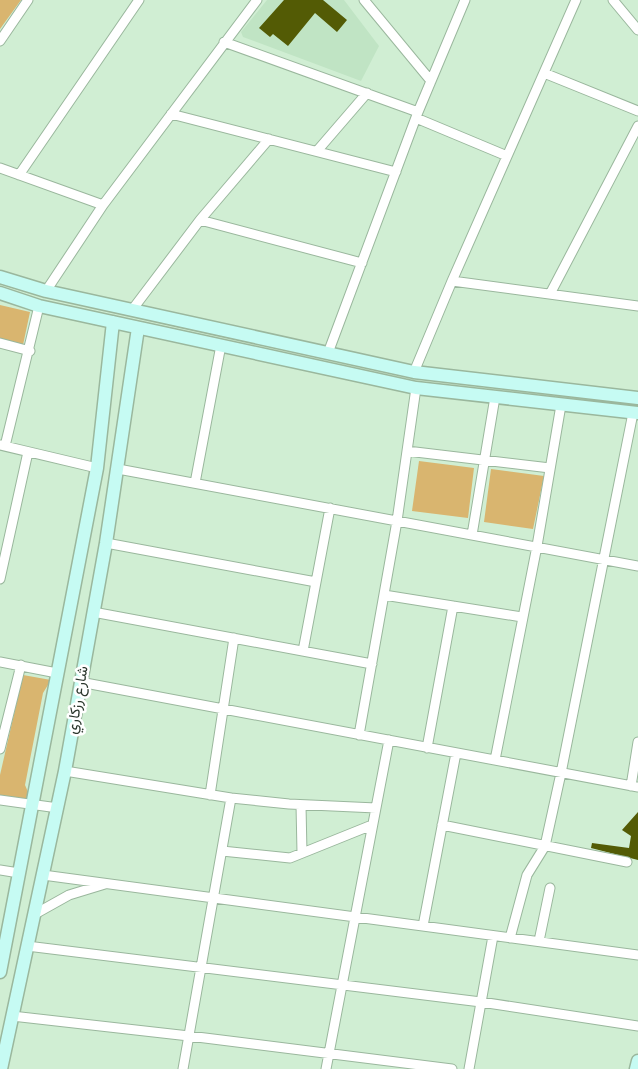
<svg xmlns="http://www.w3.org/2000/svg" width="638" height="1069" viewBox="0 0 638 1069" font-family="Raleway,Vazirmatn,sans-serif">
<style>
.built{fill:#c0e4c4}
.green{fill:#d9b56f}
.building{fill:#535b05}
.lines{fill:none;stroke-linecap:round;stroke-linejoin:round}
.street-casing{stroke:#9ab79d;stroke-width:11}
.secondary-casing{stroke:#9ab79d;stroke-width:15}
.street{stroke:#fff;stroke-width:9}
.secondary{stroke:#c6fbf3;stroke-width:12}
.labels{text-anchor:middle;stroke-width:5;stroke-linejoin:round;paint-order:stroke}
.street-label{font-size:15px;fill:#2c382e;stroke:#fff}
</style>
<rect width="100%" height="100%" fill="#d0eed3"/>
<!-- built -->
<path class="built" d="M267,0H344L379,46L361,81L243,37L241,32Z"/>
<!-- green -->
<path class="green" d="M0,0H21L0,29Z
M0,305L30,312L23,345L0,339Z
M419,461L474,468L468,518L412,511Z
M491,469L544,476L533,529L484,522Z
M23,675L51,680L43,693L25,785L28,792V799L0,795V775Z"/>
<!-- building -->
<path class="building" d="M284,0H323L347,20L337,32L315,13L288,46L273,34L270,37L259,28Z
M638,812V860L591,848L592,843L629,848L631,836L622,830Z"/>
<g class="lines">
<defs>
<path id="street" d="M364,0L431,81
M613,0L638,30
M0,41L28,0
M224,42L418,112
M544,73L638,111
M171,114L396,172
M416,118L507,156
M317,151L367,93
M0,168L103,205
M19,175L139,0
M200,220L362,263
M452,281L638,306
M46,291L103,205L257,0
M550,294L638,126
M132,310L200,220L269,139
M0,343L30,351
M328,353L418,112L465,0
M414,372L452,281L576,0
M0,445L97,468
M5,446L39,306
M407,451L550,468
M118,469L638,566
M195,483L221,345
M472,535L495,397
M106,543L316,582
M0,579L28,452
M384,595L522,617
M93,612L372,664
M303,651L330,508
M0,662L57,673
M80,682L638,787
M359,735L397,521L416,388
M427,748L453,606
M0,749L21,665
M495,760L537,546L561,405
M65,771L231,798L289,804L376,808
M631,786L638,742
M210,795L234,638
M0,800L58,808
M301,805L302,853
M442,825L627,862
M222,851L290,858L372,825
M0,870L19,873
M43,875L638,955
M35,914L69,895L105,884
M423,926L456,753
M510,938L527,875L545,846L561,773L633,413
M539,941L550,888
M27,946L481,1002L638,1026
M12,1016L189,1036L452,1069
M183,1069L231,798
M326,1069L389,740
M469,1069L493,936"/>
<path id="secondary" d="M0,277L46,291L414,372L638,398
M0,293L39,306L416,388L638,413
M0,972L97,468L113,322
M1,1069L65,771L106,543L138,328
M636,1069L638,1061"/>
</defs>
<!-- street casing -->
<use href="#street" class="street-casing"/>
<!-- secondary casing -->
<use href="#secondary" class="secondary-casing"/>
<!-- street -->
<use href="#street" class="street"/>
<!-- secondary -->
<use href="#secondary" class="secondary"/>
</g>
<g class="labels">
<!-- street labels -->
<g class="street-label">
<text transform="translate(77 700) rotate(-80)" y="5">شارع رزكاري</text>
</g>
</g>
</svg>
